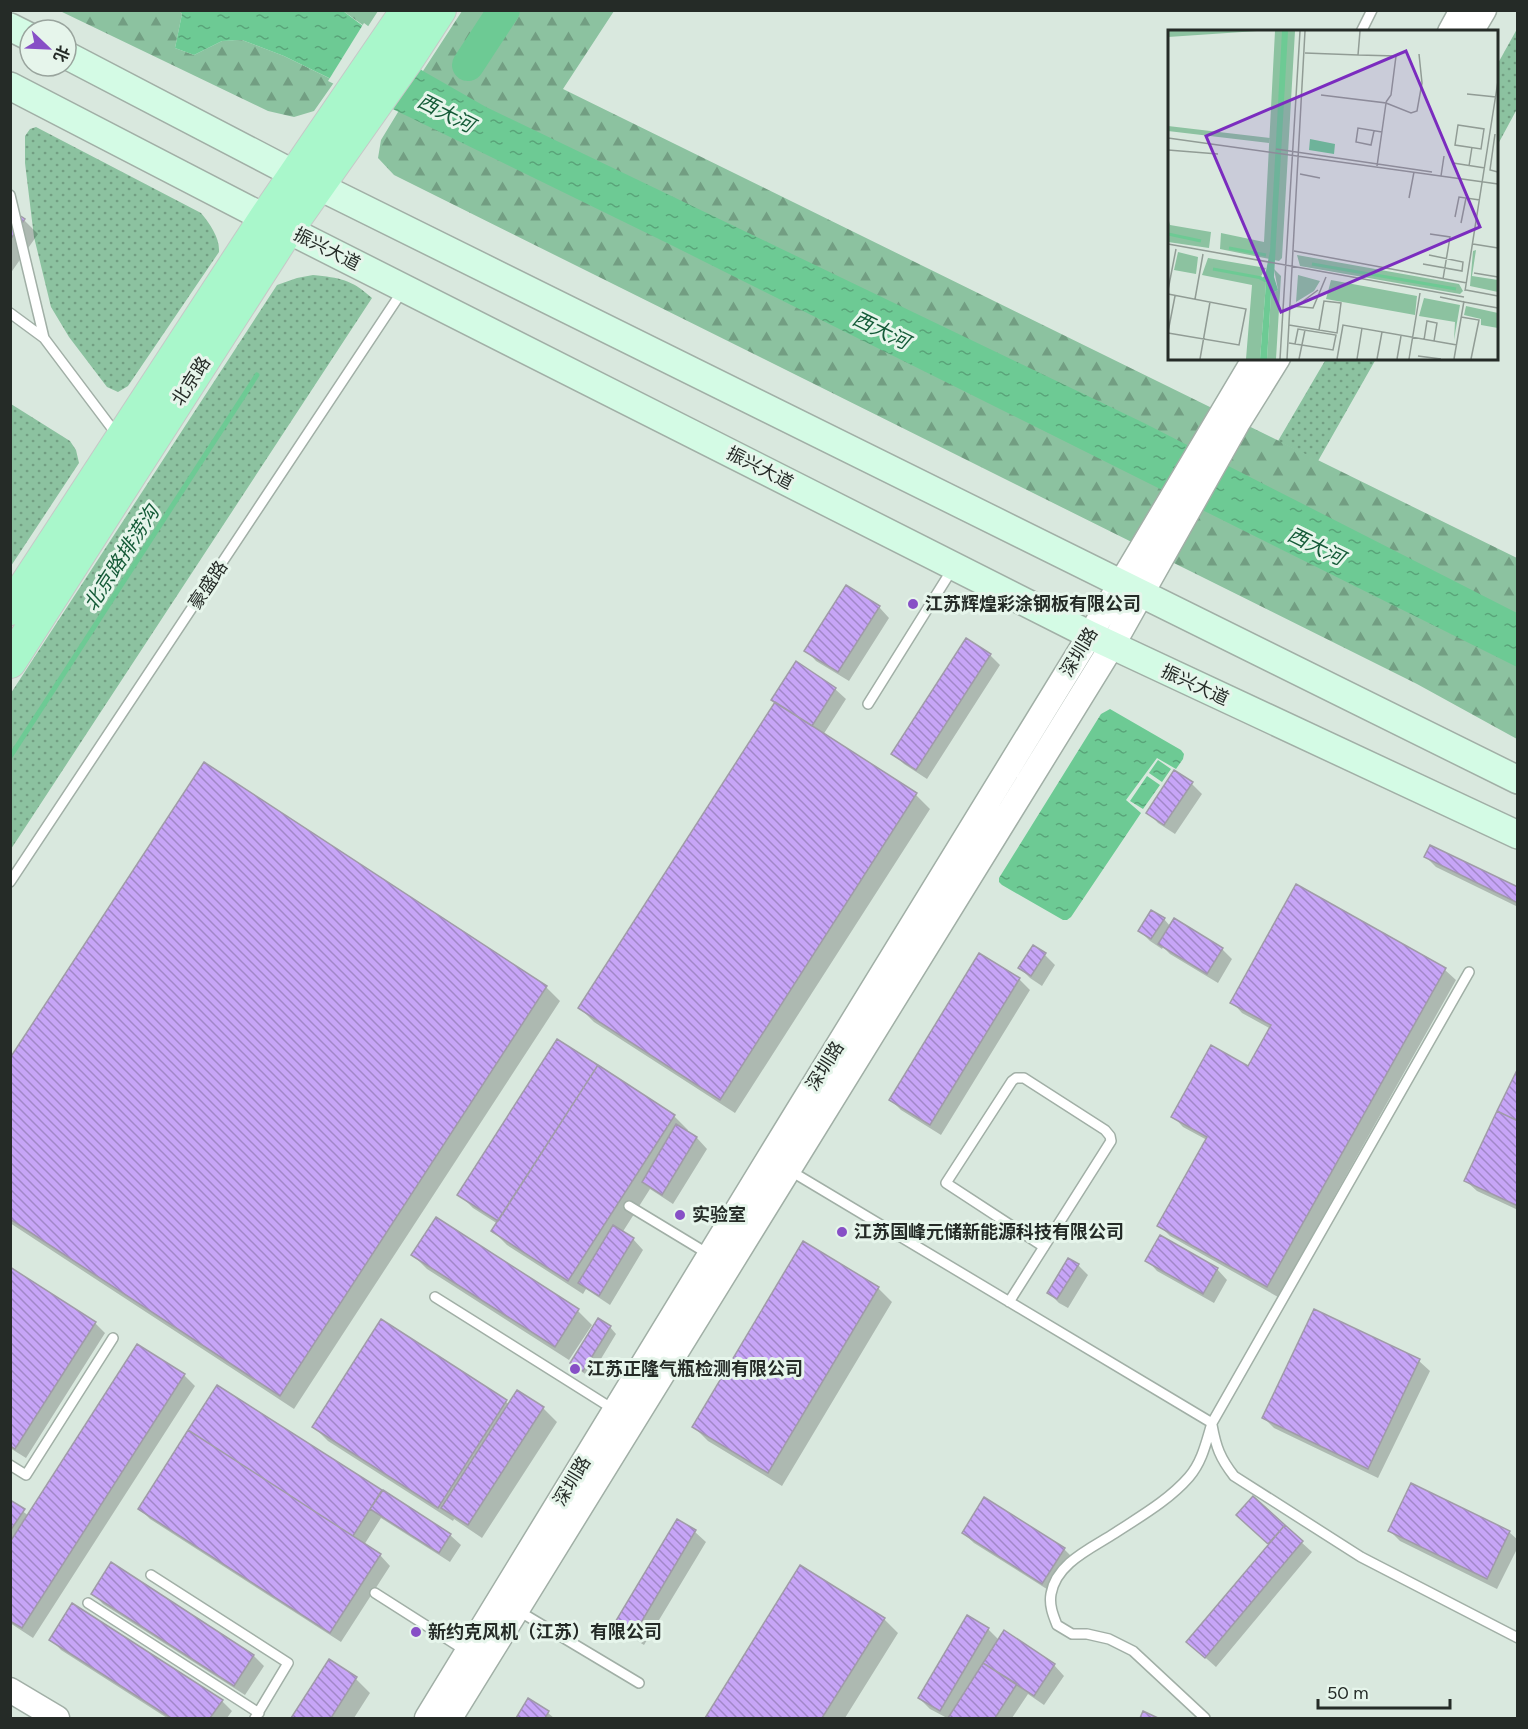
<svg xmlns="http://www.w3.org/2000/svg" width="1528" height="1729" viewBox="0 0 1528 1729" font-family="Figtree,'Noto Sans SC',sans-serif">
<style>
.grass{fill:url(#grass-dots)}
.forest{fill:url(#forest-firs)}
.water{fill:url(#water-ripples)}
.pier{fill:#d9e8de}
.shadow{fill:#0003}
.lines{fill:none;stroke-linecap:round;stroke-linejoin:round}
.stream{stroke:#6dca94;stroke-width:5}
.river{stroke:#6dca94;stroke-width:32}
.building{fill:url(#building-back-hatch);stroke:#a09ba8;stroke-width:1.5}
.service-casing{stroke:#a1afa6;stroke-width:12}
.tertiary-casing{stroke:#a1afa6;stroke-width:27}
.secondary-casing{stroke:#a1afa6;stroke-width:30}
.primary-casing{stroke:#c6c8c7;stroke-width:34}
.service{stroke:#fff;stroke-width:9}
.tertiary{stroke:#fff;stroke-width:24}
.secondary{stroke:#d4fbe5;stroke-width:27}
.primary{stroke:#a9f7cb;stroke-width:32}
.poi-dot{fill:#874fc6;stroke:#e6f5eb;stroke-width:2}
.labels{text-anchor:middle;stroke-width:6;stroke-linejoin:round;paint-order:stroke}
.street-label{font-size:18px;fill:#252b27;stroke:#e6f5eb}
.poi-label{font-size:18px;font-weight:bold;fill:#252b27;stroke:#e6f5eb;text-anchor:start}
.water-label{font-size:20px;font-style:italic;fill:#155b38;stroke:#e6f5eb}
.inset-river{fill:none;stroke:#6dca94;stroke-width:3}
.inset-road{fill:none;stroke:#919c95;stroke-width:1.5}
.view{fill:#7b2cbf;fill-opacity:0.15;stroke:#7b2cbf;stroke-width:3}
.inset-edge{fill:none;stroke:#252b27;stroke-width:3}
</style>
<defs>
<pattern id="grass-dots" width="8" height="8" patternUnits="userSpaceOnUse" patternTransform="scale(1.5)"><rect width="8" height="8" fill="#8cc2a0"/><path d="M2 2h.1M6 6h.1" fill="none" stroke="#729e82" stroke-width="1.8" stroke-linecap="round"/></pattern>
<pattern id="forest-firs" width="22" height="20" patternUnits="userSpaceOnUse" patternTransform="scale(1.5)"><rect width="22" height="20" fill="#8cc2a0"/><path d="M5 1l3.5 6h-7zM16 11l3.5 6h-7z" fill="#729e82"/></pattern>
<pattern id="water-ripples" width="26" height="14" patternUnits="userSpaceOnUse" patternTransform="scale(1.5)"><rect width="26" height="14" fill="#6dca94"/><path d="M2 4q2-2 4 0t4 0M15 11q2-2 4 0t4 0" fill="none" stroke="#59a479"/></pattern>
<pattern id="building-back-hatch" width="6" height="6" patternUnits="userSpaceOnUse" patternTransform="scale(1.5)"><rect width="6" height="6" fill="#c7a5f7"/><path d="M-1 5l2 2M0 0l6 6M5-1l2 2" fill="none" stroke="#a187c8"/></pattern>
</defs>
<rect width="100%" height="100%" fill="#d9e8de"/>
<!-- grass -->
<path class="grass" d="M1517,29V109L1497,146V65Z
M36,127L201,213C210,224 220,238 219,252L128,386L118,392L107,387L69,337L51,307L34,237L25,163V136L30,129Z
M313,275C340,278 351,279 372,298L11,849V693L277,285L297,278Z
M1326,359H1376L1318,461L1278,441Z
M11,404L70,441L76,450L79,463L11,566Z"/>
<!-- forest -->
<path class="forest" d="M60,11H180L182,14L175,48L194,55L222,41L242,40L284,56L335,81L314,111L294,117L268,111Z
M343,11H378L367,28Z
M462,11H614L563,89L1517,558V739L1417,684L394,175L378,158L381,140L423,71Z"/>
<!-- water -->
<path class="water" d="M180,11H343L423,71L486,107L1144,423L1517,613V667L665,242L284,56L242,40L222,41L194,55L175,48L182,14Z
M1110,709L1181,750L1184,754L1183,759L1176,769L1157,758L1126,800L1141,813L1071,917L1067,920H1063L1002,885L999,882V878L1101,714Z
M1158,760L1171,769L1162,782L1149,773Z
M1147,776L1160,785L1143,809L1130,801Z"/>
<!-- pier -->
<path class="pier" d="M364,23L419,64L389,111L328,81Z"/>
<!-- shadow -->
<path class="shadow" d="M10,211L24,220L38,234L10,274Z
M879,607L889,618L849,681L816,661L806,650Z
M990,655L1000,665L927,779L904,764L893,754Z
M835,689L846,699L823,735L916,795L930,809L735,1113L594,1022L580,1008Z
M205,764L546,987L560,1001L294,1409L10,1223V1061Z
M1192,784L1202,794L1175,834L1158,823L1148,812Z
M1426,857L1518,889V907L1436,867Z
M1297,886L1445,970L1456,980L1278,1297L1170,1236L1159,1225L1207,1140L1183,1127L1173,1116L1249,1068L1271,1029L1242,1013L1232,1002Z
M1164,919L1170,926L1222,949L1232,959L1218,983L1170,954L1163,947L1162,949L1150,941L1140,931Z
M980,955L1019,979L1030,990L941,1135L901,1110L891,1100Z
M1045,955L1055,965L1042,986L1030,978L1020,968Z
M1518,1071V1210L1477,1191L1466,1181Z
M674,1116L688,1130L686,1132L697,1138L707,1149L673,1204L650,1189L622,1233L633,1239L643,1250L610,1305L586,1289L583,1294L507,1245L493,1231L498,1224L473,1208L459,1194Z
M413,1255L578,1311L592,1325L569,1360L427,1269Z
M1147,1260L1217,1269L1227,1280L1214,1303L1157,1271Z
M1078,1265L1088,1275L1068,1308L1059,1303L1049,1293Z
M10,1269L95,1323L105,1333L26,1458L10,1448Z
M878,1288L892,1302L782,1486L708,1441L694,1427Z
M382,1321L509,1404L543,1408L557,1422L482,1538L454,1519L453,1521L328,1441L314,1427Z
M610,1327L616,1334L590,1377L579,1370L572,1363Z
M138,1346L184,1375L195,1386L33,1638L10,1623V1502L29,1516Z
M1419,1361L1430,1371L1378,1478L1274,1428L1264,1418Z
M218,1387L450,1535L461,1545L450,1562L381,1518L364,1545L380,1555L390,1566L341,1642L150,1519L140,1509Z
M1253,1498L1312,1552L1216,1667L1199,1652L1269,1545L1248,1525Z
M677,1521L695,1532L706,1542L644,1645L626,1634L616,1624Z
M1390,1531L1509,1532L1518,1540V1547L1497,1589L1400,1541Z
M963,1533L1064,1549L1074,1559L1053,1593L974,1543Z
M111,1564L254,1656L264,1666L245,1695L103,1604L93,1593Z
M801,1567L884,1619L898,1633L845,1718H707Z
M967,1617L988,1629L999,1640L1054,1665L1064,1676L1044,1705L1028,1694L1012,1718H947L930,1709L919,1698Z
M51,1639L222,1701L232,1711L227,1718H167L61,1650Z
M329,1661L356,1679L370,1693L354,1718H292Z
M529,1701L548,1713L554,1718H518Z"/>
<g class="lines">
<!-- stream -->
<path class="stream" d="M10,757L257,375"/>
<!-- river -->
<path class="river" d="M468,65L504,10"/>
</g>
<!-- building -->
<path class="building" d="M10,209L25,219L10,240Z
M846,585L880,606L838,672L804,651Z
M966,638L991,654L916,770L891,754Z
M796,661L836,688L812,726L771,700Z
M775,702L917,793L720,1100L578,1008Z
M204,762L547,986L280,1396L10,1219V1058Z
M1174,770L1193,782L1164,825L1146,813Z
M1430,845L1518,887V903L1424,857Z
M1296,884L1446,968L1267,1287L1157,1226L1207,1137L1171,1117L1211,1045L1248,1066L1271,1025L1230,1003Z
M1151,910L1165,918L1151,939L1138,931Z
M1174,918L1223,948L1207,974L1158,944Z
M1033,945L1046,953L1031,976L1018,968Z
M979,953L1020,978L930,1125L889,1100Z
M557,1039L598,1065L498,1221L457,1195Z
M598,1065L675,1115L568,1281L491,1231Z
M1518,1068V1121L1497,1111Z
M1497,1111L1518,1121V1206L1464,1181Z
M676,1124L697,1137L662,1195L642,1182Z
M436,1217L579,1309L555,1347L411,1255Z
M613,1225L634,1238L599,1296L578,1283Z
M1160,1235L1218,1268L1203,1294L1145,1261Z
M803,1241L879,1287L768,1473L692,1427Z
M1068,1258L1079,1264L1057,1299L1047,1293Z
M10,1267L96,1322L15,1449L10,1446Z
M1314,1309L1420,1359L1368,1469L1262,1418Z
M598,1318L611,1326L583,1371L570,1363Z
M381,1319L507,1400L438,1508L312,1427Z
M137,1344L185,1374L22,1628L10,1621V1542Z
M217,1385L382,1490L353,1536L188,1430Z
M517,1390L544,1407L468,1525L441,1508Z
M188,1430L381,1554L330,1633L138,1509Z
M1411,1483L1510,1531L1487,1579L1388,1531Z
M383,1490L451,1534L439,1553L370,1509Z
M1253,1496L1285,1525L1268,1544L1236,1515Z
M984,1497L1065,1548L1042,1584L962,1533Z
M10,1500L25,1509L10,1531Z
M677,1519L696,1530L633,1636L614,1624Z
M1285,1525L1303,1541L1205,1658L1186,1642Z
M111,1562L254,1655L234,1686L91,1594Z
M800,1565L885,1618L822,1718H705Z
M72,1603L223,1700L210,1718H171L49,1640Z
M967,1615L989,1628L940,1711L918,1698Z
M1004,1630L1055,1664L1034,1696L983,1663Z
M329,1659L357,1677L331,1718H291Z
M983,1663L1017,1684L995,1718H948Z
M528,1698L549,1711L545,1718H516Z
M1143,1711L1158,1718H1140Z"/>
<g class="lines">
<defs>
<path id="service" d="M1361,32L1372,10
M10,195L44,338
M10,313L44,338L117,435
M868,704L953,568
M10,882L403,290
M789,1170L1212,1423L1469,972
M629,1206L710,1255
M435,1297L613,1409
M1009,1302L1111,1141L1110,1136L1105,1130L1024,1078H1016L1012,1081L946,1183L1044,1247
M1212,1425C1216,1447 1220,1458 1234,1476L1361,1557L1518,1638
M10,1465L26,1475L113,1338
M151,1575L288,1663L255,1718
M375,1593L466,1651
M88,1603L259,1713
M517,1610L639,1683
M1205,1718L1133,1651L1109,1639L1087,1634H1072L1057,1625C1053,1615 1049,1605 1051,1594C1056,1563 1092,1548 1115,1533C1141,1516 1169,1500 1189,1477C1202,1462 1206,1443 1212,1423"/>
<path id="tertiary" d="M1450,32L1462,10
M1471,32L1484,10
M1224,415L1237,424L1278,358
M10,1690L57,1718
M427,1718L769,1158L1090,635L1255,358
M450,1718L1112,646L1237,424"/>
<path id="secondary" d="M10,27L30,37
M66,55L296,175L1518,780
M10,86L265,218L1090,635L1518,835"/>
<path id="primary" d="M10,609L265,218L407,10
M10,662L288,229L410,56L440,10"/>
</defs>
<!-- service casing -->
<use href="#service" class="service-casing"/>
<!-- tertiary casing -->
<use href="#tertiary" class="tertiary-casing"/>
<!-- secondary casing -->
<use href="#secondary" class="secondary-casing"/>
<!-- primary casing -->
<use href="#primary" class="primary-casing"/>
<!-- service -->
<use href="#service" class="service"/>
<!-- tertiary -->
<use href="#tertiary" class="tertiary"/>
<!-- secondary -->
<use href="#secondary" class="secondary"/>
<!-- primary -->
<use href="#primary" class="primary"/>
</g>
<!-- markers -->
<g class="poi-dot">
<circle cx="913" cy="604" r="6"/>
<circle cx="680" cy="1215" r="6"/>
<circle cx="842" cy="1232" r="6"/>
<circle cx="575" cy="1369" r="6"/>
<circle cx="416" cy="1632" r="6"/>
</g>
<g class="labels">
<!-- street labels -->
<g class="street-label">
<text transform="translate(327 249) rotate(27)" y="6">振兴大道</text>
<text transform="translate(191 381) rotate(-57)" y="6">北京路</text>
<text transform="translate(760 468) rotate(27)" y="6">振兴大道</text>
<text transform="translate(208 585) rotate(-56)" y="6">豪盛路</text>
<text transform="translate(1079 652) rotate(-59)" y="6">深圳路</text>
<text transform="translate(1195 685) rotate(25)" y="6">振兴大道</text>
<text transform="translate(825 1066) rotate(-58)" y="6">深圳路</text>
<text transform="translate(572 1481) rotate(-59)" y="6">深圳路</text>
</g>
<!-- poi labels -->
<g class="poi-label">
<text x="925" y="610">江苏辉煌彩涂钢板有限公司</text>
<text x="692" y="1221">实验室</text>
<text x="854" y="1238">江苏国峰元储新能源科技有限公司</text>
<text x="587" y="1375">江苏正隆气瓶检测有限公司</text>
<text x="428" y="1638">新约克风机（江苏）有限公司</text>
</g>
<!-- water labels -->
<g class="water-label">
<text transform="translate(446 113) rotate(27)" y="7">西大河</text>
<text transform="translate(881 330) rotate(26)" y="7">西大河</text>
<text transform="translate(1316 546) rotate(26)" y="7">西大河</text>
<text transform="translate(121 558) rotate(-57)" y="7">北京路排涝沟</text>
</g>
</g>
<!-- overview -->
<g transform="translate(1168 30)">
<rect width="330" height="330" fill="#d9e8de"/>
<path d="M0,1H89L0,7ZM0,96L102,108L101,113L0,101ZM129,225L291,254L295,261L292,264L132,236ZM130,245L152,251L146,261L128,272ZM163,250L249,266L247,285L158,269ZM256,268L292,275L286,310L287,292L251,286ZM298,276L330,283V298L313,295V289L296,285Z" fill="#8cc2a0"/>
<path d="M107,1H127L114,228L111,231L52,219L53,203L96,212ZM0,187L2,195L43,202L41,218L0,212ZM308,220L304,246L330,250V262L302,256L305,221ZM10,222L30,227L28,244L6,240ZM40,228L98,238L92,248L98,253L92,329H78L84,255L34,245ZM106,239L113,246L108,329H99L103,264L110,260Z" fill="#8cc2a0"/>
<path d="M114,1H120L106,247L110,260L103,264L99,329H92L98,253L91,249L97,246L102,221ZM142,109L167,114L166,124L141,120Z" fill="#6dca94"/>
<path class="inset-river" d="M0,204L33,211M61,218L98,225M144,234L288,259M45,239L94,248"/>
<path class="inset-road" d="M137,23L190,25L192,1M190,25L228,26L223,65L218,72M299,64L328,67M153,65L218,73L209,136M218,73L243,83L249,81L254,53L251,24M290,95L316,99L313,119L287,115ZM206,101L203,115L188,112L190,98L214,102M327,104L322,140L330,142M0,108L330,154M108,119L264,142M0,120L50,124M285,133L317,138M301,136L304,117M132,144L152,148M273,146L276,126M241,168L246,142M287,187L291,167L312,170M293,193L298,168M262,204L282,207L275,249M0,214L296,267M305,214L330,218M126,221L299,253M255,234L294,241L295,232L261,225M306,243L330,247M0,260L8,219M298,260L330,266M297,261L330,51M0,264L78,279L71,315L0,303M272,267L296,272M27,269L35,224M296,272L330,278M130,275L150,260M123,276L145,278L158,247M293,287L311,290L303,329M121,295L169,303L173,273L156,271L151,300M0,302L7,266M256,310L259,291L269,293L266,311M121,313L165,320L168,305L130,299L127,314M250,326L273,329M32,329L42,272M112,329L132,1M119,329L137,1M131,329L137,300M169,329L175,295L289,315M189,329L194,298M209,329L214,302M229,329L233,306M241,329L252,263M286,329L296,271"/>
<path class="view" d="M238,21L312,197L113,282L38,106Z"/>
<rect width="330" height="330" class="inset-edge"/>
</g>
<!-- border -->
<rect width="1528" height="1729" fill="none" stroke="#252b27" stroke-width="24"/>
<!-- north arrow -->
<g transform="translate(48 48) rotate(113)"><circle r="28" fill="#e6f5eb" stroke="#99a49d" stroke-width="1.5"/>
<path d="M0-4.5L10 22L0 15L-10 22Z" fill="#874fc6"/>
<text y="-9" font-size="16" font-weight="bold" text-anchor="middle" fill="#252b27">北</text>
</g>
<!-- scale -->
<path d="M1318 1699v9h132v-9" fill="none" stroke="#252b27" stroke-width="3"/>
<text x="1327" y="1699" font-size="18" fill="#252b27" stroke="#e6f5eb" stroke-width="4.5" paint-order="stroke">50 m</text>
</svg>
